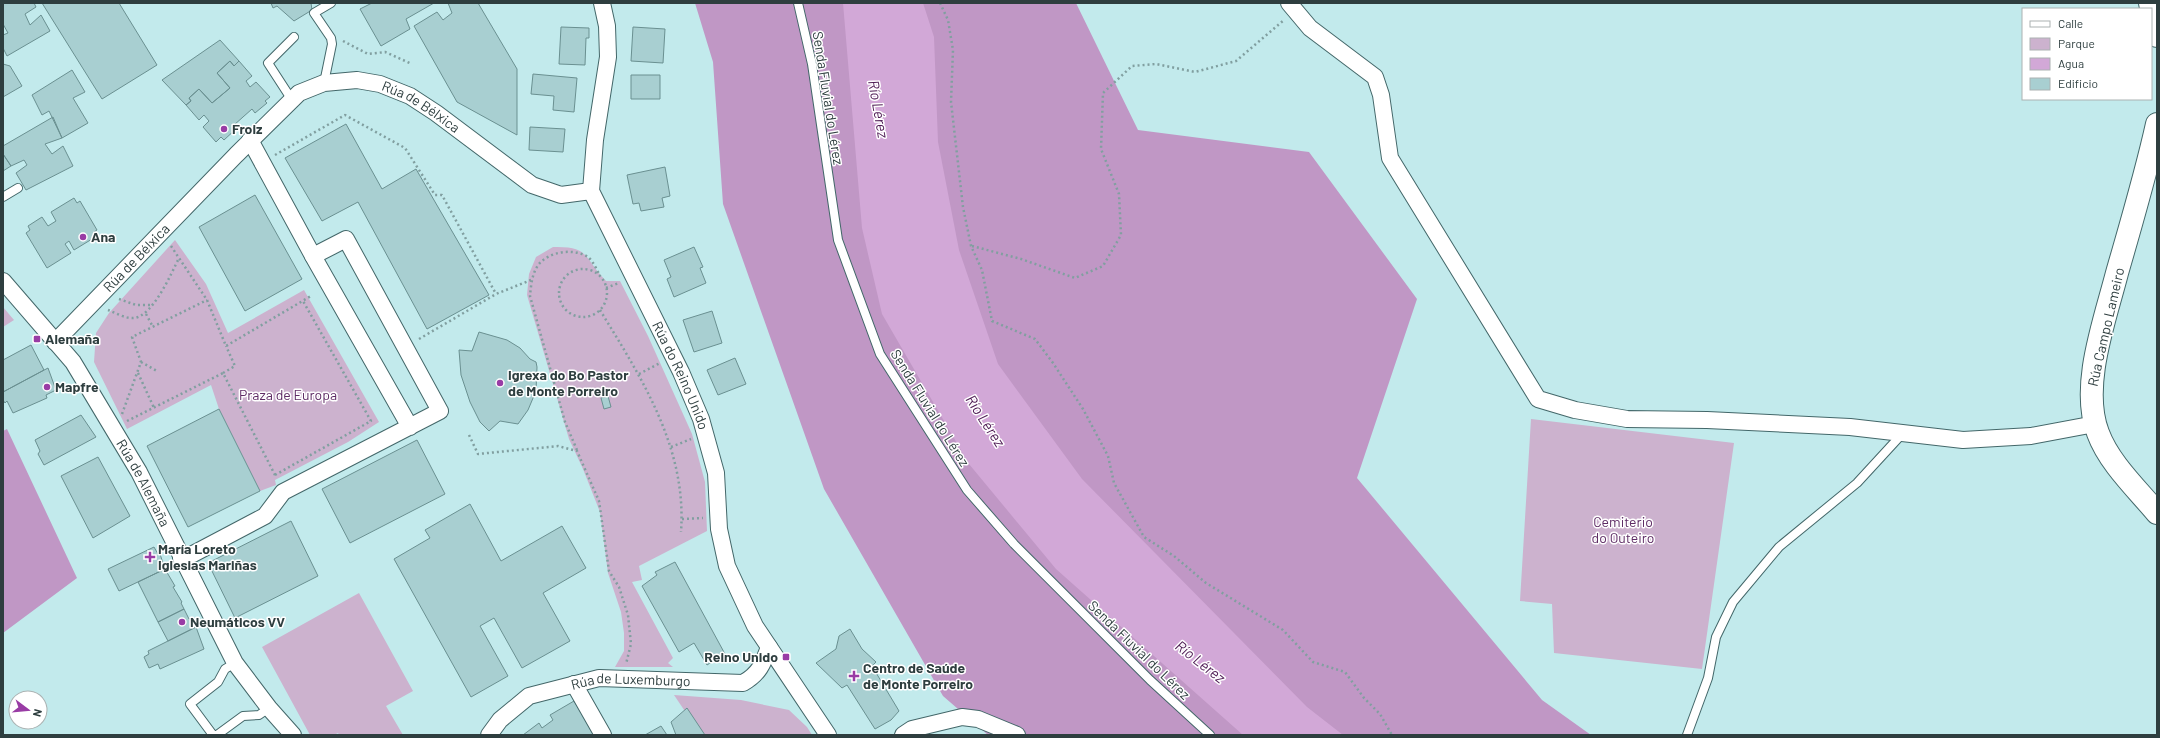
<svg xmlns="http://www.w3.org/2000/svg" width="2160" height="738" viewBox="0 0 2160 738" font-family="Barlow,sans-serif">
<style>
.green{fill:#ccb2ce}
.forest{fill:#c097c5}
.water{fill:#d2a8d7}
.building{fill:#a8cfd1;stroke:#6a9091}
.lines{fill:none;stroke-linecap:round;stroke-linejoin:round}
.lane-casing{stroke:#436769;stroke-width:10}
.street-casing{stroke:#436769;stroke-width:18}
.secondary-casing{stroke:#436769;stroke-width:24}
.path{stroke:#819fa0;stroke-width:2.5;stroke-dasharray:2 3;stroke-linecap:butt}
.lane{stroke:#fff;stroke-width:8}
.street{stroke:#fff;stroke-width:16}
.secondary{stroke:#fff;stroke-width:22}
.poi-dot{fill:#993ca5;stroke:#fff;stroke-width:1.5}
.labels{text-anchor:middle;stroke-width:3;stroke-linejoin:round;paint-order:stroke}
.street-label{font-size:14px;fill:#2e3e3f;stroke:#fff}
.poi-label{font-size:14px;font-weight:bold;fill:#2e3e3f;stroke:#fff;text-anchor:start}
.park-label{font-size:14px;fill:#5d2a64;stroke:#fff}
.water-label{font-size:15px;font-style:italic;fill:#4e1b54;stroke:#fff}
</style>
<rect width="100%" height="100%" fill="#c2eaec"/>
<!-- green -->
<path class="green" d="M175,240L206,284L228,333L304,290L379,422L348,442L275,480L276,485L260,491L219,409L211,385L127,429L94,362L96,333L109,313Z
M553,247C590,246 583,257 606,281H620L648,336L692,434L705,482L707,531L639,566L642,580L632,582L673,658L668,663L673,667H615L624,651V633L621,612L608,573L600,512L583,469L569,439L527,295L529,274L536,257Z
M3,307L14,320L3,327Z
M1531,419L1734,443L1702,669L1554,653L1552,604L1520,601Z
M359,593L413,691L386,706L403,735H339L338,733L334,735H310L262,647Z
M674,695L741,700L789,710L807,727L812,735H701Z"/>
<!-- forest -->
<path class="forest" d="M695,3H1076L1138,130L1309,152L1417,299L1357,478L1542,700L1591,735H988L943,696L824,489L723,204L713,62Z
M7,429L77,578L3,633V431Z"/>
<!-- water -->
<path class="water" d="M843,3H923L934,37L938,142L959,250L998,364L1082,479L1307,707L1343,735H1243L1056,569L969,464L882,314L862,228Z"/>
<!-- building -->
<path class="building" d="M3,3H34L36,7L25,14L30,25L41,15L50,31L7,56L3,48V35L8,33L3,24Z
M42,3H119L157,65L102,99Z
M271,3H311L312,10L294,21L277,6L273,8Z
M372,3H434L406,19L410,29L381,46L360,9Z
M448,3H478L517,69V135L457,102L414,26L437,12L443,20L452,13Z
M561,27L589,28V38H586L585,65L559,64Z
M633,27L665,29L663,63L631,61Z
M220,40L239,61L234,66L230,61L217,73L230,88L212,103L199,89L189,98L191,101L186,105L162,80Z
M230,61L234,66L239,61L252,76L246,81L250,87L256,82L270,97L265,101L267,103L255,113L252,109L234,125L237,128L224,140L221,137L216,142L203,127L209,121L204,115L199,120L186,105L191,101L189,98L199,89L212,103L230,88L217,73Z
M3,64L10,66L22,86L3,97Z
M72,70L85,92L73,98L88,123L62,138L49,111L42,115L32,95Z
M533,74L577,78L574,112L553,110L554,96L531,94Z
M631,75H660V99H631Z
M53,117L62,138L45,144L52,154L63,146L73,166L26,190L16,173L27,165L24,160L11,166L3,154V146Z
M346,124L382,189L416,169L489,295L427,329L358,202L322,221L285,158Z
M530,127L565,129L563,152L529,150Z
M3,154L11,166L3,171Z
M665,167L670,196L662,198L664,207L641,211L639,203L633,204L627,175Z
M255,195L302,279L245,311L199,227Z
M74,198L77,203L80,201L97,230L94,232L97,236L74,250L69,241L65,244L71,253L47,268L26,233L30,230L28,226L42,217L48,226L56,221L51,212Z
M694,247L703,267L700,268L706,283L674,297L667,279L671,277L664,260Z
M712,311L722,343L694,352L683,320Z
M479,332L507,340L520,348L530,359L536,362L537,367L536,391L528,410L518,424L500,421L489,431L480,422L470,402L461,375L459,350L472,351Z
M31,345L44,370L3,392V360Z
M735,358L746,384L718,395L707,370Z
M48,368L56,390L46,395L47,398L13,413L7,401L5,403L3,400V392Z
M608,396L611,407L604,409L601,398Z
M219,409L260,491L188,527L147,446Z
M81,415L96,437L44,465L38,454L40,451L35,440Z
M417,440L445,494L350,543L322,489Z
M98,457L130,516L93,538L61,476Z
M470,504L501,561L562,526L586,568L543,593L570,641L522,668L494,618L480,626L508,676L471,697L394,559L430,538L425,530Z
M291,521L318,576L235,618L208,563Z
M154,547L158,554H160L165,569L119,591L108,569Z
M675,562L725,654L707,665L694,643L679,652L642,586L657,575L655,572Z
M165,569L175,586L173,587L182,602L181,603L184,609L158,622L138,582Z
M184,609L189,619L192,618L196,627L168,641L158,622Z
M196,627L204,649L160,669L158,664L149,668L144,657L149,654L148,651Z
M850,629L862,649L876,662L872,666L899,711L891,720L875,729L847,685L842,688L816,663L836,649L839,636Z
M574,701L596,735H523L539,723L542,728L553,720L550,715Z
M687,708L705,735H676L671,722Z
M661,726L667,735H645Z"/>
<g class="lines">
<defs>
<path id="lane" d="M798,3L812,64L838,240L880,354L967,490L1014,544L1150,680L1210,735
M324,83L332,44L331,38L314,13L331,3
M292,100L268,63L294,37
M3,197L18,188
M213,735L190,704L218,682L225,669L235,663
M217,735L243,716L259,715L269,708
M1687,735L1708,678L1716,637L1733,602L1779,547L1857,483L1903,433"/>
<g id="street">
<path id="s1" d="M602,3L607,26L608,57L595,140L591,191L681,372L701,419L716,473L719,529L727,566L755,626L828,735"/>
<path d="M1289,3L1310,28L1375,77L1381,95L1390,158L1538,399L1575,410L1627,419L1707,420L1850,427L1963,440L2031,436L2095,424"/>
<path d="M250,140L313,256"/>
<path id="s2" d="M3,281L73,362L139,472L235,663L269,708L293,735"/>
<path id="s3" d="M55,342L236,155L299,93L324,83L357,80L380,84L410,96L436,113L532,185L561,195L591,191"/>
<path d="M181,558L193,554L265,516L283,492L440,411L346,239L313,256L410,427"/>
<path d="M574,684L603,735"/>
<path id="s4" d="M489,735L500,720L529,696L599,678L743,683C759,674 763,664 769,647"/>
<path d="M903,735L912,729L962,717L978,719L1017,735"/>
</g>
<path id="secondary" d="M2150,3L2157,36
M2157,124C2146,174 2131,224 2117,273C2105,320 2080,386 2098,433C2109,463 2137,489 2157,513"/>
</defs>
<!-- lane casing -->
<use href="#lane" class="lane-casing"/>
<!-- street casing -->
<use href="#street" class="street-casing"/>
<!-- secondary casing -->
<use href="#secondary" class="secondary-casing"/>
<!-- path -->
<path class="path" d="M940,3L948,20L953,50L951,102L963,207L971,246L982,270L992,321L1035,339L1053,363L1083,409L1108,456L1114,483L1144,537L1174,556L1206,583L1283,630L1313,662L1345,672L1364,698L1380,714L1392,735
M343,41L368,54L385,52L412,64
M275,155L345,115L405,148L435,195H442L496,294
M171,246L207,300L226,346L311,296
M972,246L1021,259L1075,278L1103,266L1121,235L1119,194L1101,149L1103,93L1132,66L1156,64L1195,72L1236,61L1284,20
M559 293a24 24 0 1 1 48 0a24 24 0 1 1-48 0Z
M606,288L619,283
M119,299L136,305H152
M108,310C116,313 126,319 134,318C153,316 171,274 179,258
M600,310C642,379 687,448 681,532
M146,314L153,327
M419,339L496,294L531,280
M141,362L157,371
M138,373L154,408
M223,373L235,366L226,346
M639,374L660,363
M122,414L141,362L132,337L207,300
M127,421L223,373L276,477
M469,435L478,454L558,446L577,451L599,501L609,571L619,587L628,615L631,644L626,664
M671,447L691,439
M577,450L565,422L530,296C531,285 532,273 539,264C550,251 574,248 588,257C593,261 597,270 600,276
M275,475L371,421L303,301
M682,519L703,518"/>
<!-- lane -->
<use href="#lane" class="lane"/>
<!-- street -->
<use href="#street" class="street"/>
<!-- secondary -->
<use href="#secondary" class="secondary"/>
</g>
<!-- markers -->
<g class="poi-dot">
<circle cx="224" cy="129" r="4"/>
<circle cx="83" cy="237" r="4"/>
<rect x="33" y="335" width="8" height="8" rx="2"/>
<circle cx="500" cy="383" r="4"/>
<circle cx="47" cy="387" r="4"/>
<path d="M148 551h4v4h4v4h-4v4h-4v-4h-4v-4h4z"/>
<circle cx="182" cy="622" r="4"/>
<rect x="782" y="653" width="8" height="8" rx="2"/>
<path d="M852 670h4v4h4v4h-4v4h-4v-4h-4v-4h4z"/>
</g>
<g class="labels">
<!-- street labels -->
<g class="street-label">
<text transform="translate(828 98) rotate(81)" y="5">Senda Fluvial do Lérez</text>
<text dy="5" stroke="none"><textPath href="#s3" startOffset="479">Rúa de Bélxica</textPath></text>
<text dy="5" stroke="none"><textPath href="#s3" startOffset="117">Rúa de Bélxica</textPath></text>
<text transform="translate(2106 327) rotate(-77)" y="5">Rúa Campo Lameiro</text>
<text dy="5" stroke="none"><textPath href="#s1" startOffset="395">Rúa do Reino Unido</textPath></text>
<text transform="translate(930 408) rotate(58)" y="5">Senda Fluvial do Lérez</text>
<text dy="5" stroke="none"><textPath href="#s2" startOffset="247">Rúa de Alemaña</textPath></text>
<text transform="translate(1139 650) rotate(44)" y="5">Senda Fluvial do Lérez</text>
<text dy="5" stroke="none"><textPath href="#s4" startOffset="160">Rúa de Luxemburgo</textPath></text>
</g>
<!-- poi labels -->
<g class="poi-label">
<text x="232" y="134">Froiz</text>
<text x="91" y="242">Ana</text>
<text x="45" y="344">Alemaña</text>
<text x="508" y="380">Igrexa do Bo Pastor<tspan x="508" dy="16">de Monte Porreiro</tspan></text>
<text x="55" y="392">Mapfre</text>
<text x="158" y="554">María Loreto<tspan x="158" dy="16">Iglesias Mariñas</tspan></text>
<text x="190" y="627">Neumáticos VV</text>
<text x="778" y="662" text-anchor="end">Reino Unido</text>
<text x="863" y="673">Centro de Saúde<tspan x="863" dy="16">de Monte Porreiro</tspan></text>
</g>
<!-- park labels -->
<g class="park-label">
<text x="288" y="400">Praza de Europa</text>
<text x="1623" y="527">Cemiterio<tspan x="1623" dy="16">do Outeiro</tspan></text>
</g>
<!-- water labels -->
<g class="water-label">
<text transform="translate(878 109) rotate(80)" y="5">Río Lérez</text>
<text transform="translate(985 421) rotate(57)" y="5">Río Lérez</text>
<text transform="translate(1200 662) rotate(38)" y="5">Río Lérez</text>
</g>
</g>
<!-- border -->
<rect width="2160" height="738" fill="none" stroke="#2e3e3f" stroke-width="8"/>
<!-- legend -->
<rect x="2022" y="8" width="130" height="92" fill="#ffffff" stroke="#abb2b2"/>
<rect x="2030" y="21" width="20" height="6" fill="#ffffff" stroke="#abb2b2"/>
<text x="2058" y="28" font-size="12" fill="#2e3e3f">Calle</text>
<rect x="2030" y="38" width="20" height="12" fill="#ccb2ce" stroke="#abb2b2"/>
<text x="2058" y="48" font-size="12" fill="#2e3e3f">Parque</text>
<rect x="2030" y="58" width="20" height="12" fill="#d2a8d7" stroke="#abb2b2"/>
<text x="2058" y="68" font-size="12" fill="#2e3e3f">Agua</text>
<rect x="2030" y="78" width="20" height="12" fill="#a8cfd1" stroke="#abb2b2"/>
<text x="2058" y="88" font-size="12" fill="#2e3e3f">Edificio</text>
<!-- north arrow -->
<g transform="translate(28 710) rotate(106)"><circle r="19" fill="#ffffff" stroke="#abb2b2"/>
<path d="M0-3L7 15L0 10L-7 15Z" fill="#993ca5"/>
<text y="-6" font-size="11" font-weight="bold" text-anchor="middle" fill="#2e3e3f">N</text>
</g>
</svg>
